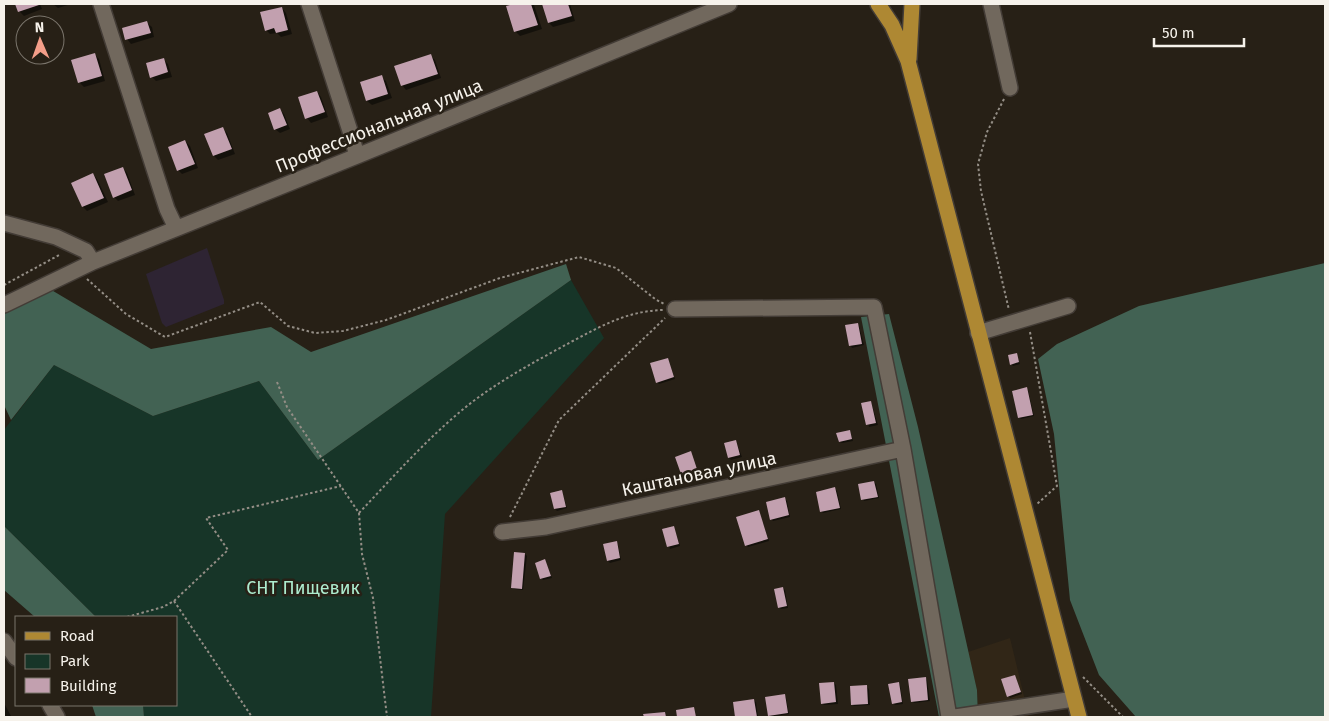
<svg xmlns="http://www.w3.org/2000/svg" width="1329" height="721" viewBox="0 0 1329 721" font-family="'Fira Sans',sans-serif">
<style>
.built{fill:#312617}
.industrial{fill:#2e2433}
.green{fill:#173528}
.forest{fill:#426253}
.shadow{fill:#0007}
.building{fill:#c2a0af}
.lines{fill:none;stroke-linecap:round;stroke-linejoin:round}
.minor-casing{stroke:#433c36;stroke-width:18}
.major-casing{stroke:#433c36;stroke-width:18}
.path{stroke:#948e86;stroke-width:2;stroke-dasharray:2.5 2.5;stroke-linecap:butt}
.minor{stroke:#71685d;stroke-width:15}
.major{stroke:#ae8833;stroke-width:15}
.labels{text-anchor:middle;stroke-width:5;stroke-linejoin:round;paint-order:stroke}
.street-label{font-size:18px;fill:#f6f2eb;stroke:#272016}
.park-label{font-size:18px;fill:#adeccf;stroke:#272016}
</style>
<rect width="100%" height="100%" fill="#272016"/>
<!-- built -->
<path class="built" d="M1010,638L1029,717H978L977,690L968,652Z"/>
<!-- industrial -->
<path class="industrial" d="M207,248L224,300V304L166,327L162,323L146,274Z"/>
<!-- green -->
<path class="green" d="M571,280L604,338L445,514L431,717H144L143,705H176V617H96L4,526V430L54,365L153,416L259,381L318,460Z"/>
<!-- forest -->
<path class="forest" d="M1325,263V717H1136L1099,675L1070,600L1054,434L1038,359L1057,344L1139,306Z
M566,264L571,280L318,460L259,381L153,416L54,365L11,420L4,405V305L43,285L151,349L271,327L311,352Z
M889,314L918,427L977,690L978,717H939L861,317Z
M4,526L96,617H35L4,590Z
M92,705H143L144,717H96Z"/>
<!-- shadow -->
<path class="shadow" d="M17,4H40L42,9L24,16L19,11Z
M53,4H71L58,8Z
M518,4L534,5L542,29L520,36L516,32L508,7Z
M543,4H570L575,21L553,27L549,23Z
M282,8L286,13L292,34L281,37L277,33L270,34L266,30Z
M147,23L152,27L154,37L131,44L127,39Z
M95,55L99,59L105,81L84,87L79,82Z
M430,55L435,60L441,78L406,90L402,85Z
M163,59L168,64L172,77L156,81L152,77Z
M381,77L386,81L392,98L372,105L367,101L361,83Z
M317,92L321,97L328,117L311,123L307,118Z
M280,110L284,114L290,129L280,133L275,129Z
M222,128L227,133L235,154L218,160L214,156L206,135Z
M185,141L190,146L198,168L182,174L178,170Z
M123,168L127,173L135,195L118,201L114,197Z
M93,174L97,179L108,202L87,211L83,207Z
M857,324L859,326L864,345L852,348L851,346L846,326Z
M1016,354L1020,364L1013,366L1011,364Z
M668,359L675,379L659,384L657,382Z
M1026,389L1028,390L1034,416L1021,419L1019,417Z
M871,402L878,425L869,427L863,404Z
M850,431L853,441L842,443L840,442Z
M736,441L742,457L731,460L729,458Z
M691,453L698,471L683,475L682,474Z
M874,482L876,484L879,498L864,501L863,499Z
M835,489L837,491L841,509L823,513L821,511Z
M562,492L567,508L557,511L555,509Z
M785,499L787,501L790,517L773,521L771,519Z
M759,512L769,541L748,547L746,545Z
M674,527L680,546L670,549L664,530Z
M616,543L618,545L621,560L610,563L608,561Z
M525,554L527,556L523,590L514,589L512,587Z
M545,561L552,578L543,580L541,578Z
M783,588L785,590L788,608L781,609L779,607Z
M1015,676L1022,694L1010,698L1008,696Z
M925,678L927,680L930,701L914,703L912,701Z
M834,683L836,685L838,704L824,705L822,703Z
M898,683L900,685L903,704L895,705L893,703Z
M867,687L869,689L870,705L854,706L852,704Z
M784,696L786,697L789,714L771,717L769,715Z
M754,701L756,702L758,717H736L734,703Z
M4,703L11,716L9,717H4Z"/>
<!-- building -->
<path class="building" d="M15,4H42L18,12Z
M514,4H531L538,25L514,32L506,6Z
M542,4H568L572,16L548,23Z
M282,7L288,30L276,33L274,28L265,31L260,12Z
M147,21L151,33L125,40L122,28Z
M95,53L102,76L78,83L71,60Z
M431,54L438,74L401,86L394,66Z
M164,58L168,72L150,78L146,63Z
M382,75L388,94L366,101L360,82Z
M317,91L325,112L305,119L298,97Z
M280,108L287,125L274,130L268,113Z
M223,127L232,149L213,156L204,134Z
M185,140L195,164L177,171L168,147Z
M123,167L132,190L113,198L104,174Z
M93,173L104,198L82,207L71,183Z
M858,323L862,344L849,346L845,325Z
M1017,353L1019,362L1010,365L1008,355Z
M668,358L674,377L656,383L650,363Z
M1027,387L1033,415L1018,418L1012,391Z
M871,401L876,423L866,425L861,403Z
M850,430L852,439L839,442L836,433Z
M736,440L740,455L728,458L724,443Z
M691,451L697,469L681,474L675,457Z
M874,481L878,497L861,500L858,484Z
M835,487L840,508L820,512L816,492Z
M562,490L566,507L554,509L550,493Z
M785,497L789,515L770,520L766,502Z
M759,510L768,539L745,546L736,517Z
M674,526L679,544L667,547L662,529Z
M617,541L620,558L607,561L603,544Z
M514,552L525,553L522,589L511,588Z
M545,559L551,576L540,579L535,563Z
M783,587L787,606L778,608L774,589Z
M1015,675L1021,692L1007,697L1001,679Z
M926,677L928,700L911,702L908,679Z
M834,682L836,702L821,704L819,683Z
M899,682L902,702L892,704L888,684Z
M867,685L868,704L851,705L850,686Z
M785,694L788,713L768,716L765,697Z
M754,699L757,717H735L733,702Z
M694,707L696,717H677L676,710Z
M665,712L666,717H644L643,714Z"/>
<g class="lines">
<defs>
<path id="minor" d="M101,4L167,209L176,228
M309,4L351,134L357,156
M991,4L1010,88
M4,223L56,237L86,251L93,262
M4,305L93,262L357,156L729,4
M675,309L874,307L903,449L949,717
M978,333L1068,306
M502,532L546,527L903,449
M4,641L16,658
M50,705L57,717
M955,717L1074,699"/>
<path id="major" d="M878,4L892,25L908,61L1079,717
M909,59L912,4"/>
</defs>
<!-- minor casing -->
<use href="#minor" class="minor-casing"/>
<!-- major casing -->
<use href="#major" class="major-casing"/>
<!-- path -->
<path class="path" d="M1004,99L987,132L978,164L981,191L1009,310
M87,279L126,314L165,337L260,302L288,326L315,333L343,331L386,320L500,278L579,257L616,268L655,299L664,304
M4,285L61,254
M1030,332L1057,486L1037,504
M277,382L287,407L359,513L362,554L373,598L387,717
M359,513C392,478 424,442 461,411C493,384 534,362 571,342C601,326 627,311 663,310
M510,517L559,420L665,318
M174,601L252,717
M127,617L163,607L174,601L228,550L206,518L341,486
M1083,677L1123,717"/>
<!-- minor -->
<use href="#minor" class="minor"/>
<!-- major -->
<use href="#major" class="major"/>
</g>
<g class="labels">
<!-- street labels -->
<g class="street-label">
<text transform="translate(379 126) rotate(-22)" y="6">Профессиональная улица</text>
<text transform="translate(699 474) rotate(-12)" y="6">Каштановая улица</text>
</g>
<!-- park labels -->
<g class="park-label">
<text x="303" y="594">СНТ Пищевик</text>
</g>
</g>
<!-- border -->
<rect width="1329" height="721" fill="none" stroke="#f6f2eb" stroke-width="10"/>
<!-- legend -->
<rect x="15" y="616" width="162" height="90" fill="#272016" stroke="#7a746b"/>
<rect x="25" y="632" width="25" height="8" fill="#ae8833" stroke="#7a746b"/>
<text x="60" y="641" font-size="15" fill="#f6f2eb">Road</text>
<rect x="25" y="654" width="25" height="15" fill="#173528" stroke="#7a746b"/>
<text x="60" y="666" font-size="15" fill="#f6f2eb">Park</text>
<rect x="25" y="678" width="25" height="15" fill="#c2a0af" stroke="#7a746b"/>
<text x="60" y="691" font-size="15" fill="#f6f2eb">Building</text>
<!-- north arrow -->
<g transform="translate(40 40) rotate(358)"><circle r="24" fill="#272016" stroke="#7a746b"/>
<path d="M0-4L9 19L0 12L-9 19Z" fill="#f49e89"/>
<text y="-8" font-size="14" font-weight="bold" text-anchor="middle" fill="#f6f2eb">N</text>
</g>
<!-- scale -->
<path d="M1154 38v8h90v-8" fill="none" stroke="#f6f2eb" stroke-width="2.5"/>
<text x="1162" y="38" font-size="15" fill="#f6f2eb" stroke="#272016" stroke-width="4" paint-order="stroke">50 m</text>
</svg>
